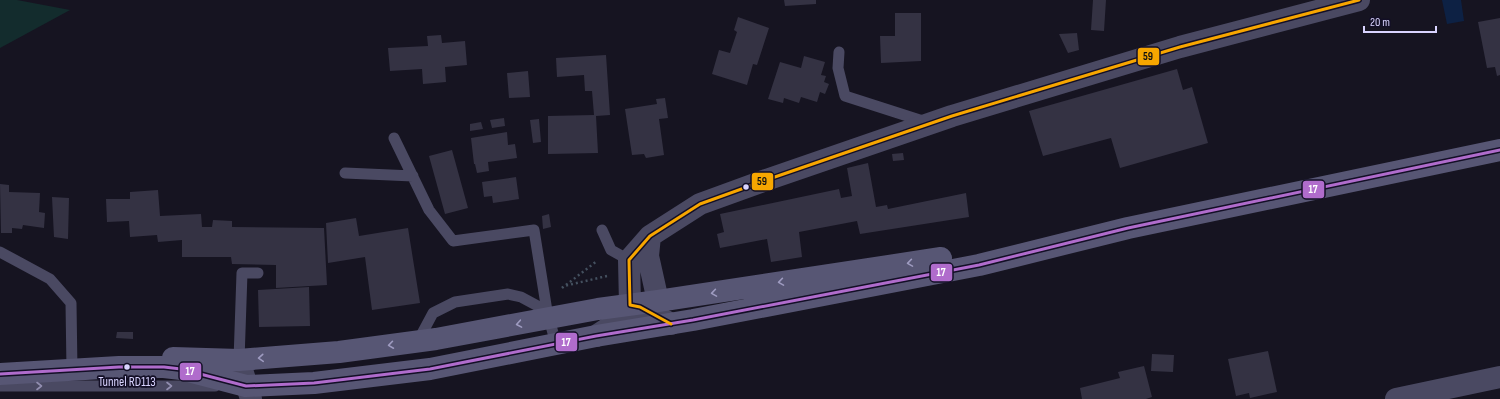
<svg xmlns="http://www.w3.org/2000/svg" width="1500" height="399" viewBox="0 0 1500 399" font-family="'Sofia Sans Condensed',sans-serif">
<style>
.green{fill:#132c2d}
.water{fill:#0d2144}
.building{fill:#343243}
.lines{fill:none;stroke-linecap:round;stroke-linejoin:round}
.path{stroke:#44505f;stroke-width:2.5;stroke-dasharray:2 3;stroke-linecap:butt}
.service{stroke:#4a4962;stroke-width:11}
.minor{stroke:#4a4962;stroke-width:22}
.tertiary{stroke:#4a4962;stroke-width:22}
.secondary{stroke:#575674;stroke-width:22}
.bus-1-casing{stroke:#130f26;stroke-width:6}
.bus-2-casing{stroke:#130f26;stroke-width:6}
.bus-1{stroke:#b06ccc;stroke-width:3}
.bus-2{stroke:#f7a600;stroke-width:3}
.oneway{stroke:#9e9bc0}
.oneway2{stroke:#928eb0}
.bus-dot{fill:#d9d4ff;stroke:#130f26;stroke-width:1.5}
.labels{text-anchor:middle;stroke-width:3.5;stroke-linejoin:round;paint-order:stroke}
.bus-label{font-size:13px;fill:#d9d4ff;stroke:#130f26}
.line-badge{stroke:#130f26;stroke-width:1.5}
.badge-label{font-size:11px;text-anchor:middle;font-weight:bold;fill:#fff}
.pale-badge-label{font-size:11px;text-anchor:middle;font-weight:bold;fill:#111}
</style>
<rect width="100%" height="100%" fill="#161421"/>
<!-- green -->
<path class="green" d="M0,0H17L70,10L0,48Z"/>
<!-- water -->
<path class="water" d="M1442,0H1461L1464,21L1447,24Z"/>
<!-- building -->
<path class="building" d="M784,0H816V4L785,6Z
M1093,0H1106L1104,31L1091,30Z
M895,13H921V61L881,63L880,36H895Z
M738,17L769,28L757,65L753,64L747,85L712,74L719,50L730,53L737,32L734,30Z
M1500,18V75L1497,76L1495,67L1487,68L1478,22Z
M1077,33L1079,50L1068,53L1059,34Z
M441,35L442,43L465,41L467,65L445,67L446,82L423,84L422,69L390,71L388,48L428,46L427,36Z
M606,55L610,115L596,116L598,153L548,154V116L594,115L592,91H585L584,75L557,77L556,58Z
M804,56L825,62L821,75L826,76L824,82L829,84L825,94L820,92L817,102L801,97L799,103L784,98L783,103L768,99L780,62L801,68Z
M1177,69L1183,90L1192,87L1208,143L1120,168L1111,138L1043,156L1029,111Z
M528,71L530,97L509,98L507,73Z
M665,98L668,118L659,119L664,155L646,158L644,154L632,155L625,109L657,104L656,99Z
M504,118L505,126L492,128L490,120Z
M539,119L541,142L533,143L530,120Z
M481,122L483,129L470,131V124Z
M507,132L508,145L515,144L517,158L488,162L489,171L477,173L475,164H474L471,138Z
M452,150L468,208L445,214L429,156Z
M903,153L904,160L893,161L892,154Z
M868,163L876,207L887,205L888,209L966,193L969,217L860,234L857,221L799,232L802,257L771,262L767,239L720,248L717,234L724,232L720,214L839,189L841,198L852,196L847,168Z
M516,177L519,199L493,203L492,196L484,197L482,182Z
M0,184L9,185V192L40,193L39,212L45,213L44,228L23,225L22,229L12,228V233H1Z
M158,190L160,216L201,214L202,227H212L213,220L232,221V227L324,228L327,285L276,288V265L232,264L231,257H182V240L158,242L157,235L130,237L129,221L107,222L106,199H130V192Z
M52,197L69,198L68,239L54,237Z
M549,214L551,227L543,229L542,216Z
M356,218L359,236L408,228L420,303L372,310L365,257L328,263L326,223Z
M309,287L310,326L259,327L258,290Z
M117,332H133V339L116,338Z
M1268,351L1277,392L1250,398L1249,393L1236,396L1228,359Z
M1152,354L1174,355L1173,372L1151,371Z
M1144,366L1152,397L1146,399H1082L1080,388L1120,378L1118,372Z"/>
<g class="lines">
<!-- path -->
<path class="path" d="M566,285L597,261
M562,288L564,286L607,276"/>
<!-- service -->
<path class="service" d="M839,52L838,68L845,96L926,122
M394,138L429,210L453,241L534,230L547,311L556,344
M345,173L413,176
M602,230L611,250L629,260L633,259
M0,252L50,279L71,303L72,370
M418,341L433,313L455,302L508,294L521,297L547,311
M239,360L242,273H258
M0,386H215"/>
<!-- minor -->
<path class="minor" d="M1396,399L1500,377"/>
<!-- tertiary -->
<path class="tertiary" d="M671,324L640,307L630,305L629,260L650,236L700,204L769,179L952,116L1180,47L1359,0
M596,336L640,307L658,301L648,256L650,236
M239,360L251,399"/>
<!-- secondary -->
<path class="secondary" d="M173,358L239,360L339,352L436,339L598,309L658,301L941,258
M0,374L119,367H164L181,369L246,386L314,383L430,369L596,336L693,320L979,265L1128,228L1500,150"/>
<defs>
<path id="bus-1" d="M0,374L119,367H164L181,369L246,386L314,383L430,369L596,336L693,320L979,265L1128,228L1500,150"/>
<path id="bus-2" d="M671,324L640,307L630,305L629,260L650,236L700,204L769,179L952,116L1180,47L1359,0"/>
</defs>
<!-- bus-1 casing -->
<use href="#bus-1" class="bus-1-casing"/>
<!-- bus-2 casing -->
<use href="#bus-2" class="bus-2-casing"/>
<!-- bus-1 -->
<use href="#bus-1" class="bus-1"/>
<!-- bus-2 -->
<use href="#bus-2" class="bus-2"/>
</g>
<!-- one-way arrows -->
<defs><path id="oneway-chevron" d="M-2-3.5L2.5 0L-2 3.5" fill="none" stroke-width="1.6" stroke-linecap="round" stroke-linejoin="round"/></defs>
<g class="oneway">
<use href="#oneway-chevron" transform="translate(910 263) rotate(171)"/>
<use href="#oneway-chevron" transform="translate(781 282) rotate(171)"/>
<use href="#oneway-chevron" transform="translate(714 293) rotate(171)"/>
<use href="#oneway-chevron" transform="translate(519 324) rotate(170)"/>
<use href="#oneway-chevron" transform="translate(391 345) rotate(172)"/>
<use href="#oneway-chevron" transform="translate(261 358) rotate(176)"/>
</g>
<g class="oneway2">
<use href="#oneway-chevron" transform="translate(39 386)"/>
<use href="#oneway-chevron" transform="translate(169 386)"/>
</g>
<!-- markers -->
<g class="bus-dot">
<circle cx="746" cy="187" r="3.5"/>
<circle cx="127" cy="367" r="3.5"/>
</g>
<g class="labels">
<!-- bus labels -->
<g class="bus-label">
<text x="127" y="386">Tunnel RD113</text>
</g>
</g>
<g class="line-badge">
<rect x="1137" y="47" width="23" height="19" rx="4" fill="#f7a600"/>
<rect x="751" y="172" width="23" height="19" rx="4" fill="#f7a600"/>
<rect x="1302" y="180" width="23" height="19" rx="4" fill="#b06ccc"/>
<rect x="930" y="263" width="23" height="19" rx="4" fill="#b06ccc"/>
<rect x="555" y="332" width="23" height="20" rx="4" fill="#b06ccc"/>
<rect x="179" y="362" width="23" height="19" rx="4" fill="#b06ccc"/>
</g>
<g class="badge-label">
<text x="1313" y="193">17</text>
<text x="941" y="276">17</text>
<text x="566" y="346">17</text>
<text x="190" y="375">17</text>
</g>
<g class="pale-badge-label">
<text x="1148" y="60">59</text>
<text x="762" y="185">59</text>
</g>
<!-- scale -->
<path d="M1364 26v6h72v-6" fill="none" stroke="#d9d4ff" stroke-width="2"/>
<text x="1370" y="26" font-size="12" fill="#d9d4ff" stroke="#130f26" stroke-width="3" paint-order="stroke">20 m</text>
</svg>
